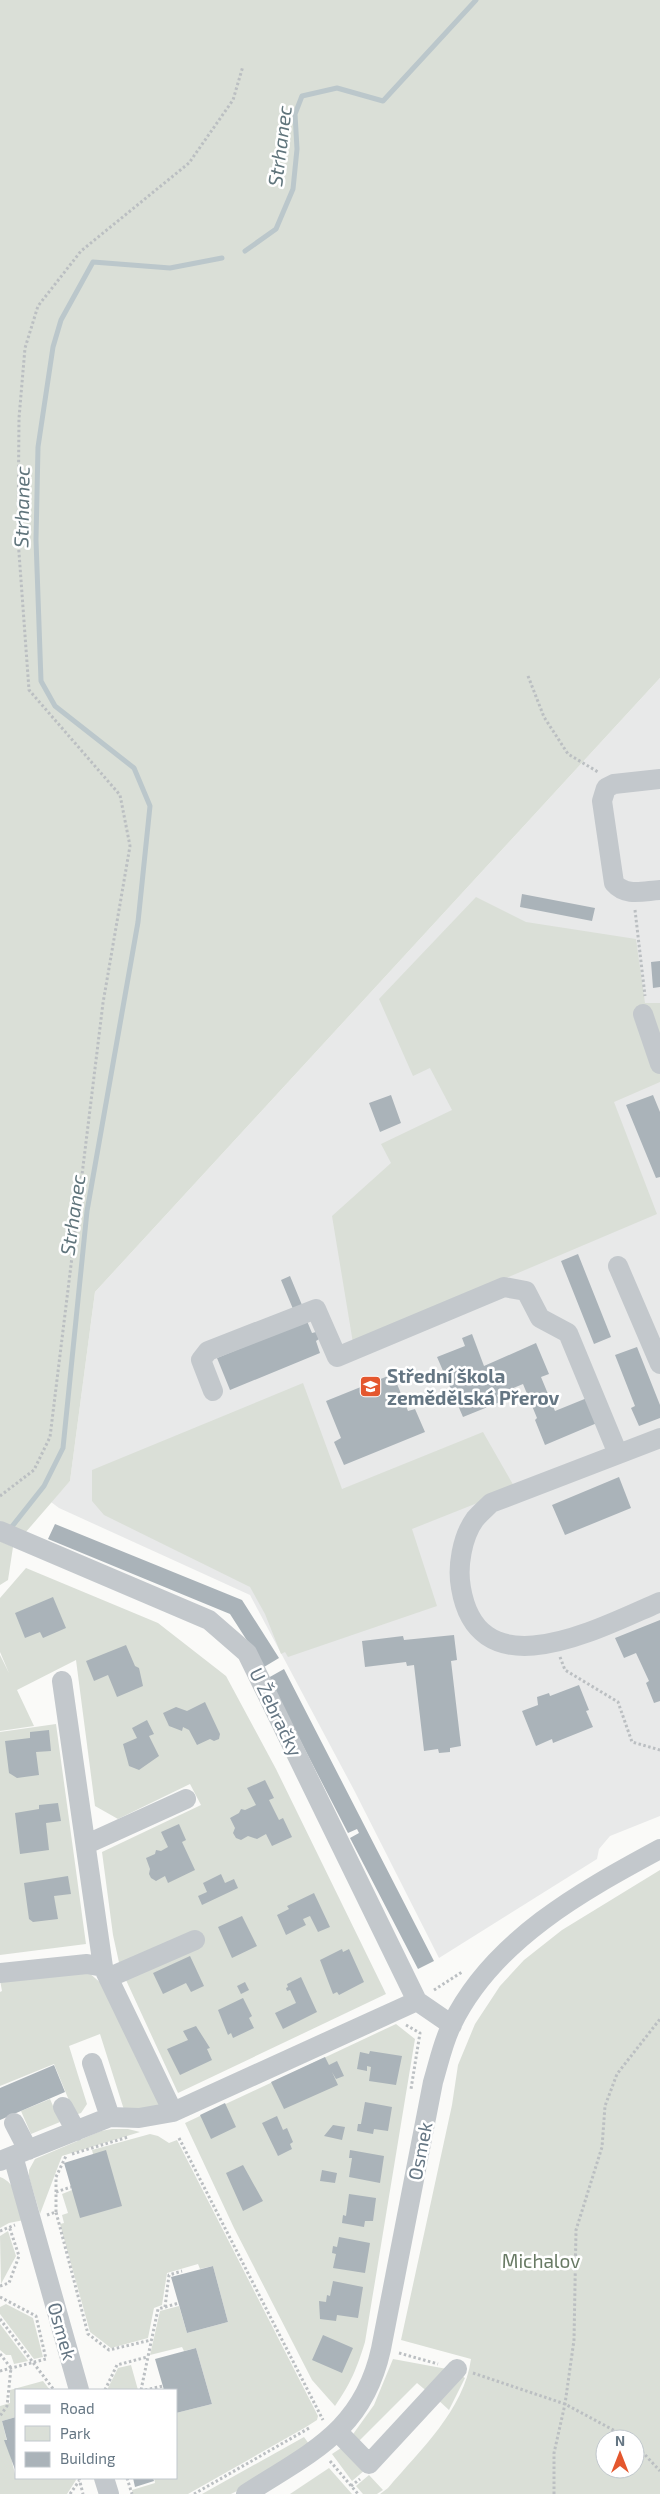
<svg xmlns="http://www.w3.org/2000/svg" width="660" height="2494" viewBox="0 0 660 2494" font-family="'Exo 2',sans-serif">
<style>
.built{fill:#e8e9e9}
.green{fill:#dadfd7;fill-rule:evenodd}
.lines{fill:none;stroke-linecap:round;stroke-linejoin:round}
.stream{stroke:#bbc7cb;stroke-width:5}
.building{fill:#aab3b9}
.path{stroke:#bbbfc2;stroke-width:3;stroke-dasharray:2.5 2.5;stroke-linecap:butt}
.minor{stroke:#c3c8cc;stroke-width:20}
.labels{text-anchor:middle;stroke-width:5;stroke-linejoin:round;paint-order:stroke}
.poi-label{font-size:19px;font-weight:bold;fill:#657683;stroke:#fff;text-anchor:start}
.street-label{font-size:19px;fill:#657683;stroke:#fff}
.park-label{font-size:19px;fill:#687a64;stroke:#fff}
.water-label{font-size:20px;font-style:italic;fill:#60757c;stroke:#fff}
</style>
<rect width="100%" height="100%" fill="#fafaf8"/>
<!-- built -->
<path class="built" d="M660,678V1816L610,1836L599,1849L597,1859L439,1958L354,1790L250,1595L59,1508L51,1502L70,1481L95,1292Z"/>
<!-- green -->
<path class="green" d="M0,0H660V678L95,1292L70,1481L25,1533L0,1521Z
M476,897L526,922L636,939L645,1003H660V1082L614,1102L657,1214L353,1343L332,1216L391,1163L381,1144L452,1110L430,1068L413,1076L379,999Z
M303,1383L342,1489L483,1432L515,1488L412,1529L437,1606L288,1657L285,1652L281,1654L265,1614L250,1587L104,1515L92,1501V1470Z
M0,1541L13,1547L8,1580L0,1585Z
M26,1568L158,1623L226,1676L276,1769L386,1994L178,2093L120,1967L113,1935L102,1852L201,1805L190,1784L118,1819L95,1806L76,1660L17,1690L34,1726L0,1731V1655L9,1673L0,1652V1598Z
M56,1724L86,1944L0,1955V1732Z
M660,1870V2494H380L388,2488C420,2450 464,2410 471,2359L401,2340L452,2105L458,2065L475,2024L500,1986L524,1960L562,1930ZM605,2439H635V2469H605Z
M88,1972L102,1984L162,2105L125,2113L100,2034L69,2046L87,2104L81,2113L75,2115L54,2064L0,2086V1992L2,1991L0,1980Z
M396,2024L415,2039L365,2342C357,2368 351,2383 335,2406L312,2380L234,2228L185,2123Z
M50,2099L60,2122L31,2134L21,2111Z
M112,2129H128L140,2132L62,2156L40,2214L29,2177V2170L35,2159L101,2131Z
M150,2134L158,2136L169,2143L177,2140L318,2416L317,2420L306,2427L188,2494H133L132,2490L155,2483L154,2478H176V2413L212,2404L196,2348L184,2351L182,2347L150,2355L160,2311L179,2306L187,2333L228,2322L213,2266L200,2269L198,2264L167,2273L162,2305L154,2308L148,2338L111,2348L90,2332L60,2224L64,2223L62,2215L68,2213L62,2194L72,2190L93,2154L92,2150Z
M0,2177C17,2183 19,2204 24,2220L9,2223L0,2228Z
M8,2231L16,2256L1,2284L0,2236Z
M6,2304L33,2318L43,2357L34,2359L0,2314V2307Z
M0,2324L28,2361L14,2364L11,2355H6L0,2350Z
M393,2359L447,2369L429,2393L417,2383L356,2444L351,2437L374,2405Z
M131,2365L138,2390H107L118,2368Z
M458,2373L465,2378L449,2410L437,2399Z
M43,2381L50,2390H16V2417L2,2421L16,2478H75L76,2480L67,2494H0V2406L10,2403V2390Z
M304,2437L309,2444L243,2488L231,2494H202Z
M341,2448L365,2470L352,2481L332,2454Z
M329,2468L352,2494H290Z
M369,2475L383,2490L377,2494H363L356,2486Z"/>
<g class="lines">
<!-- stream -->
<path class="stream" d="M245,251L276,229L293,189L297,149L295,114L302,96L337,88L383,101L476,0
M10,1529L44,1486L63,1448L87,1211L138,922L150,806L134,768L55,706L41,681L36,540L38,447L53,347L61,320L93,262L170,268L222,258"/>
</g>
<!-- building -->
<path class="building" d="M522,894L595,908L592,921L520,907Z
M660,961V987L653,988L651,962Z
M391,1095L401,1123L380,1132L369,1103Z
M653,1095L660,1112V1177L656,1178L626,1105Z
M578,1254L611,1337L594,1344L561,1261Z
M290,1276L302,1305L293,1309L281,1280Z
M307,1321L312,1333L316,1332L319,1339L316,1341L320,1353L230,1390L217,1358Z
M472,1334L484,1366L536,1343L549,1374L541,1377L555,1411L587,1398L597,1423L545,1445L535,1420L537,1418L523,1384L497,1395L500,1402L463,1417L437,1357L465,1346L462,1338Z
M637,1347L660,1405V1418L639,1426L631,1408L635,1406L615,1355Z
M393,1374L408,1411L415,1409L425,1432L344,1465L334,1442L341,1438L326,1401Z
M619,1477L631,1508L565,1535L552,1505Z
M55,1524L242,1600L279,1658L264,1667L230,1614L48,1539Z
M53,1597L66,1628L43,1638L40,1632L25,1638L15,1613Z
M660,1620V1701L654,1703L646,1683L649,1681L636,1653L624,1658L615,1638Z
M454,1635L457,1660L451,1661L461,1746L450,1748V1752L439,1753L438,1749L424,1751L414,1665L407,1666L406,1662L365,1667L362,1641L403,1636L404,1640Z
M126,1645L135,1666L139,1668L143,1686L117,1697L108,1675L94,1681L86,1661Z
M284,1669L434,1961L418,1969L350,1838L359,1833L357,1829L348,1833L268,1678Z
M579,1685L589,1710L586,1711L593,1727L553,1743L552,1739L536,1746L522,1711L538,1705L537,1697L549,1693L550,1696Z
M205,1702L220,1734L219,1739L214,1741L210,1739L197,1745L189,1730L183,1727L182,1731L169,1726L163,1713L176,1707L187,1711Z
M147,1720L154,1734L149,1736L159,1756L139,1770L129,1766L123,1744L137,1738L132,1728Z
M49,1730L51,1751L36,1752L39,1775L17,1778L9,1773L5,1741L30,1738V1732Z
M265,1780L274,1798L269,1800L279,1820L283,1818L292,1837L272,1846L266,1834L257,1839L248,1836L241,1840L236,1838L233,1833L235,1828L230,1818L239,1813L241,1809L245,1810L256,1805L247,1788Z
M58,1803L61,1821L46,1823L49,1850L20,1854L15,1813L39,1809V1805Z
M179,1824L186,1840L182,1842L195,1870L168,1883L165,1876L156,1881L151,1878L149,1874L150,1869L146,1858L155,1854L156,1850L161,1851L168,1847L161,1832Z
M221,1874L225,1883L234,1879L238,1888L202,1905L198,1896L207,1892L203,1883Z
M68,1876L71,1894L54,1896L58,1919L33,1922L29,1919L24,1883Z
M314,1893L330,1927L318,1932L310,1916L303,1919L306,1925L286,1935L277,1915L289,1909L287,1906Z
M242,1916L257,1946L232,1958L218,1927Z
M342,1949L343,1952L349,1949L364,1982L339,1995L337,1992L333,1994L320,1960Z
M190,1956L204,1986L191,1992L186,1983L163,1994L153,1973Z
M301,1977L317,2012L283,2029L275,2013L296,2003L290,1990L287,1991L286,1988L288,1987L287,1984Z
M245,1982L249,1990L241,1994L237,1986Z
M243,1998L252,2016L249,2018L254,2028L233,2038L231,2033L228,2035L218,2010Z
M196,2026L210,2048L207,2049L212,2060L180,2075L167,2049L188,2040L183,2031Z
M370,2051L402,2056L396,2085L369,2081L371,2067L367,2066V2071L357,2069L360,2052L369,2054Z
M325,2057L329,2065L337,2061L344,2076L336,2079L332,2072L338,2085L284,2109L271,2082Z
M54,2065L65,2092L0,2120V2088Z
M365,2102L392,2107L388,2131L374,2129L373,2134L357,2131L358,2124H361Z
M225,2103L236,2127L211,2139L200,2115Z
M277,2116L283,2130L287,2128L293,2142L290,2144L292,2149L278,2156L262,2123Z
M333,2125L345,2127L342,2140L324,2136Z
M106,2150L122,2206L80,2218L64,2163Z
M350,2150L384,2156L380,2183L349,2177L352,2158H349Z
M243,2165L263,2201L243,2211L226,2173Z
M322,2170L337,2173L335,2183L320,2181Z
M349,2194L376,2198L373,2221H365L364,2227L342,2223L343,2215L346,2216Z
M339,2237L370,2243L365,2273L333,2268L336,2254L332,2253L333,2246L337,2247Z
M213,2266L228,2322L187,2333L171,2277Z
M333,2281L363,2287L358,2318L337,2315L336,2321L320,2319L319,2301L326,2302L327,2295L330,2296Z
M323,2335L353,2348L342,2373L312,2360Z
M196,2348L212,2404L176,2413V2390H164L155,2359Z
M16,2417V2472L4,2440H7L2,2421Z
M133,2478H153L154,2481L135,2487Z"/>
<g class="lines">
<!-- path -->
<path class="path" d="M528,676L544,717L568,754L598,772
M635,910L645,996
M0,1496L34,1470L50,1437L103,1003L130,846L120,795L29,690L18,539L19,418L25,348L38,306L81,251L189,163L233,100L243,66
M560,1657L565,1670L618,1702L632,1742L660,1750
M434,1990L462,1972
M406,2025L420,2033L411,2089
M179,2138L323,2420
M72,2154L128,2137
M56,2192L71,2187
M56,2212V2177L66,2156
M47,2215L56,2212L88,2334L109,2350L151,2340
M0,2231L15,2225
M0,2286L9,2283L19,2256L9,2226
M0,2297L36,2316L46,2359L0,2371
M165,2307L179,2303
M0,2319L54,2390
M399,2353L438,2364
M0,2354L11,2368L7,2406L0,2416
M473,2373L565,2404L630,2439
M105,2390L117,2365L147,2357
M141,2390L158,2309L165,2307L169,2275L182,2271
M145,2390L163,2386
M635,2444L660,2471
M330,2461L358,2494
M79,2478L83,2494
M127,2478L132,2494
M351,2486L360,2479
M70,2494L79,2481
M194,2494L311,2427
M554,2494V2453L565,2404L574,2340L576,2230L602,2147L605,2106L617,2074L660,2019"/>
<!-- minor -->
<path class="minor" d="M660,779L614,784L606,788L602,801L614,883C626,897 643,891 660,890
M643,1014L660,1064
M618,1266L660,1364
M213,1391L201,1360L208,1351L316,1309L337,1357L504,1287L526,1291L540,1318L568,1333L618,1454
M660,1438L491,1503C486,1508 480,1513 475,1519C462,1537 457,1567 461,1588C479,1694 601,1627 660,1602
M0,1531L209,1620L247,1653L417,2001
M62,1681L103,1967
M87,1844L186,1799
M0,1973L87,1964L103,1967L173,2112
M110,1977L195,1940
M92,2063L110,2117
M63,2107L76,2131
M14,2123L28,2150
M13,2156L79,2390
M0,2161L110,2117L139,2118L173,2112L417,2001L452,2025
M338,2432L369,2464L457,2369
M104,2478L109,2494
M246,2494C311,2452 363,2431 381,2349L433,2082C439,2062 443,2042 452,2024C493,1940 582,1891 660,1849"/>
</g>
<!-- icons -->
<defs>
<symbol id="school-square" viewBox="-11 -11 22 22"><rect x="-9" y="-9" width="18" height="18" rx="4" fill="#e4572e" stroke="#fff"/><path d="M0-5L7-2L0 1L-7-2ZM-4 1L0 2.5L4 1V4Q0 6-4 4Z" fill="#fff"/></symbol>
</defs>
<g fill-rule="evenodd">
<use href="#school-square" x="358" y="1374" width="25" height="25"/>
</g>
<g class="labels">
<!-- poi labels -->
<g class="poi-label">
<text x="387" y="1383">Střední škola<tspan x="387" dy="22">zemědělská Přerov</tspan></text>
</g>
<!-- street labels -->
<g class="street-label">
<text transform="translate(276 1712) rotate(64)" y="7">U Žebračky</text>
<text transform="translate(420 2151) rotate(-79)" y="7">Osmek</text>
<text transform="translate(62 2331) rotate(74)" y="7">Osmek</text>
</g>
<!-- park labels -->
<g class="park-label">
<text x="541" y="2268">Michalov</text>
</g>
<!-- water labels -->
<g class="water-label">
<text transform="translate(280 146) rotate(-83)" y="7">Strhanec</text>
<text transform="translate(22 507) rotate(-89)" y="7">Strhanec</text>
<text transform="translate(73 1215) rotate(-82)" y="7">Strhanec</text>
</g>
</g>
<!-- legend -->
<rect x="15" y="2389" width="162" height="90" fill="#ffffff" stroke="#c1c8cd"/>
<rect x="25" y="2405" width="25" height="8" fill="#c3c8cc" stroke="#c1c8cd"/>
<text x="60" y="2414" font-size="15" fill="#657683">Road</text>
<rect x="25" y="2426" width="25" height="15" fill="#dadfd7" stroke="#c1c8cd"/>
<text x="60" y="2439" font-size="15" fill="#657683">Park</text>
<rect x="25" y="2452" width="25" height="15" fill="#aab3b9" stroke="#c1c8cd"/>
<text x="60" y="2464" font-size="15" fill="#657683">Building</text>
<!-- north arrow -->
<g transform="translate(620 2454)"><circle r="24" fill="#ffffff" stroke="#c1c8cd"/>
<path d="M0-4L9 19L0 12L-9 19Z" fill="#e4572e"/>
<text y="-8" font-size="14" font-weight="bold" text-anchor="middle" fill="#657683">N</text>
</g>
</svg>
